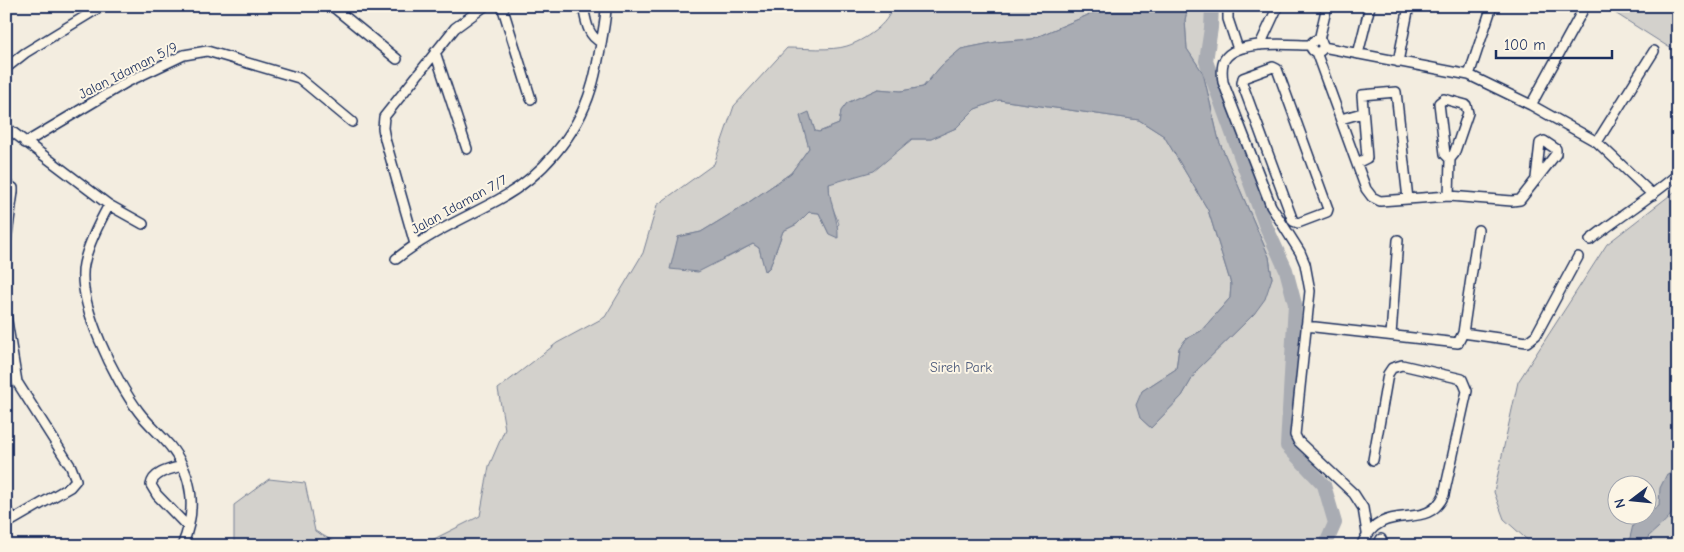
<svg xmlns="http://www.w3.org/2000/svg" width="1684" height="552" viewBox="0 0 1684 552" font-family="'Comic Neue',sans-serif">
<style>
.green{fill:#d3d1cc;stroke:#778095;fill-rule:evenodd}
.water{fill:#a9acb3;stroke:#707a91}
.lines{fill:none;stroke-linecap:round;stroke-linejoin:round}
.river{stroke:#a9acb3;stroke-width:14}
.street-casing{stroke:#1b2f5e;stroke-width:12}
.street{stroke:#fcf5e5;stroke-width:9}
.labels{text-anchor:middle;stroke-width:4;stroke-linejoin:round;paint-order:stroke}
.street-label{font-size:14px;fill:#1b2f5e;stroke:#fcf5e5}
.park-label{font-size:14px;fill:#49587a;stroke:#fcf5e5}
</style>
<rect width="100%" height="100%" fill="#f3ede0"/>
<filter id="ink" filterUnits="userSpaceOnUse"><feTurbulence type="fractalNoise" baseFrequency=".02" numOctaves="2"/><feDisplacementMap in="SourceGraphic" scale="10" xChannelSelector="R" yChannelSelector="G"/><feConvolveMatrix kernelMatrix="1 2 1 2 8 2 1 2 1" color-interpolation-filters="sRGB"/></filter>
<g filter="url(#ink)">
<!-- green -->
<path class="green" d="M892,6H1109L1032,39L996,42L961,49L942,65L923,87L901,91L878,89L847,103L841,111L839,124L819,132L815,131L809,113L801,116L809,148L791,173L742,207L701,232L678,237L727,258L753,244L759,248L766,271L770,267L783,231L797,224L809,212L819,213L829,234L839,224L830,201L829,184L894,153L912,139H931L956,128L975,109L999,100L1139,120L1164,136L1208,210L1231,284L1230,298L1201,331L1186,339L1179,348L1176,369L1142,391L1140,418L1151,428L1182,396L1197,370L1254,314L1272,278L1269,257L1219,141L1203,73L1187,49L1185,20L1188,6H1212L1211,28L1206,61L1265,224L1286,270L1295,304L1287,446L1324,485L1335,523L1325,546H414L428,542L480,516L489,466L505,429L498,389L557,343L605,317L643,253L657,205L714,164L734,106L787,48C804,48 832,51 847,46C863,41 890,24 892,6Z
M1604,6H1678V53Z
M1678,189V546H1534L1504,519L1494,492L1518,382L1607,244ZM1616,484H1646V514H1616Z
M269,479L305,483L315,531L342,546H234V505Z"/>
<!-- water -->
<path class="water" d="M1109,6H1188L1185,20L1187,49L1203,73L1219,141L1269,257L1272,278L1265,299L1254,314L1197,370L1182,396L1151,428L1140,418L1136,405L1142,391L1176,369L1179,348L1186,339L1201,331L1230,298L1231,284L1208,210L1164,136L1139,120L999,100L975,109L956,128L931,139H912L874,171L829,184C829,204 839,219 838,238L829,234L819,213L809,212L797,224L783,231L770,267L765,271L759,248L753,244L698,272L670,269L678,237L701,232L742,207L791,173L809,148L800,116L809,112L815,131L819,132L839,124L841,111L847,103L878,89L901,91L923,87L942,65L961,49L996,42L1032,39Z
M1678,471C1678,512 1679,509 1648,537L1647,546H1628L1633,525L1659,505L1660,488L1667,474Z"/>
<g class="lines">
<!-- river -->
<path class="river" d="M1212,6L1211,28L1206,61L1265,224L1286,270L1295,304L1287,446L1324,485L1335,523L1325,546"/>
<defs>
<path id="street" d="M332,6L397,59
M502,6L531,99
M583,6C586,20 587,36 601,42
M1228,6V19L1238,49
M1319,40L1327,6
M1311 46a6 6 0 1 1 12 0a6 6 0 1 1-12 0Z
M1260,45L1278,6
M1311,45C1290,45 1238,39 1225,59C1221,65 1222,75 1223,82L1271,206L1300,252L1305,264L1310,291L1295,435L1298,441L1354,494L1363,508L1367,533
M1323,47L1469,75L1531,105L1597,142L1653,195
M435,52L467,149
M1316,52L1366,189L1372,197L1380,201L1449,196L1512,201L1520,200L1556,154V149L1544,141L1540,143L1536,178
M1358,54L1370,6
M1398,62L1409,6
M1273,67L1277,69L1328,209L1327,212L1298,223L1293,221L1242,83L1243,78Z
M6,68L25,53L102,6
M1469,75L1492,6
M1531,105L1584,8
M1341,119L1362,113
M6,127L109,205L143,224
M1597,142L1654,51
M25,143L127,82L184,55L207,51L299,78L352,122
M1357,163L1367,158L1362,95L1396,92L1408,199
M6,184L13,188V192L6,242
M1449,196L1450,159L1454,154L1468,113L1466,105L1444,99L1439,103L1445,154L1450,159
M109,205C99,223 88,244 84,264C76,302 116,382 139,412C148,424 160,434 170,446C194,476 197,511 182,546
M1590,240C1619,217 1650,198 1678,174
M415,244L385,139L383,128L384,117L455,28L485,6
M396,259C427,234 463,219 498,200C541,177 577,135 591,89C596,74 598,59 601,44C603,31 606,19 606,6
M6,315L17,382L71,467L76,480L70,487L6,524
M1306,326L1458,343L1463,333L1478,230
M1463,333L1527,342L1536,335L1578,257
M1391,335L1398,240
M182,466C171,469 153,472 151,485L157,495L188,527
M6,509L14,519
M1361,546C1383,496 1426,535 1444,495L1467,391L1462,379L1402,365L1392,368L1388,374L1373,460
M1378,546L1381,539"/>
</defs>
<!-- street casing -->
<use href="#street" class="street-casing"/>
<!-- street -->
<use href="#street" class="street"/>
</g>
</g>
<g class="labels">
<!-- street labels -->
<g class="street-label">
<text transform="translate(128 70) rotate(-27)" y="5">Jalan Idaman 5/9</text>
<text transform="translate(459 204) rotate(-29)" y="5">Jalan Idaman 7/7</text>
</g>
<!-- park labels -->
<g class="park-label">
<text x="961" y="372">Sireh Park</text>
</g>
</g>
<!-- margin -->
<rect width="1684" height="552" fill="none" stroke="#fcf5e5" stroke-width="25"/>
<rect x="12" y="12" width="1659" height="527" fill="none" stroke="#1b2f5e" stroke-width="2" filter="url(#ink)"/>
<!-- north arrow -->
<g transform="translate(1632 500) rotate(254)"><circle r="24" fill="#fcf5e5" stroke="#a2a6af"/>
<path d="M0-4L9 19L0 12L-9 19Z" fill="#1b2f5e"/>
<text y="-8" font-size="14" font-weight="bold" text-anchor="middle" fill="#1b2f5e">N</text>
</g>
<!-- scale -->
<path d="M1496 50v8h116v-8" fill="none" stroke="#1b2f5e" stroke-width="2.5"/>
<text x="1504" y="50" font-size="15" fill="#1b2f5e" stroke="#fcf5e5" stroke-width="4" paint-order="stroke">100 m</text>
</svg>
